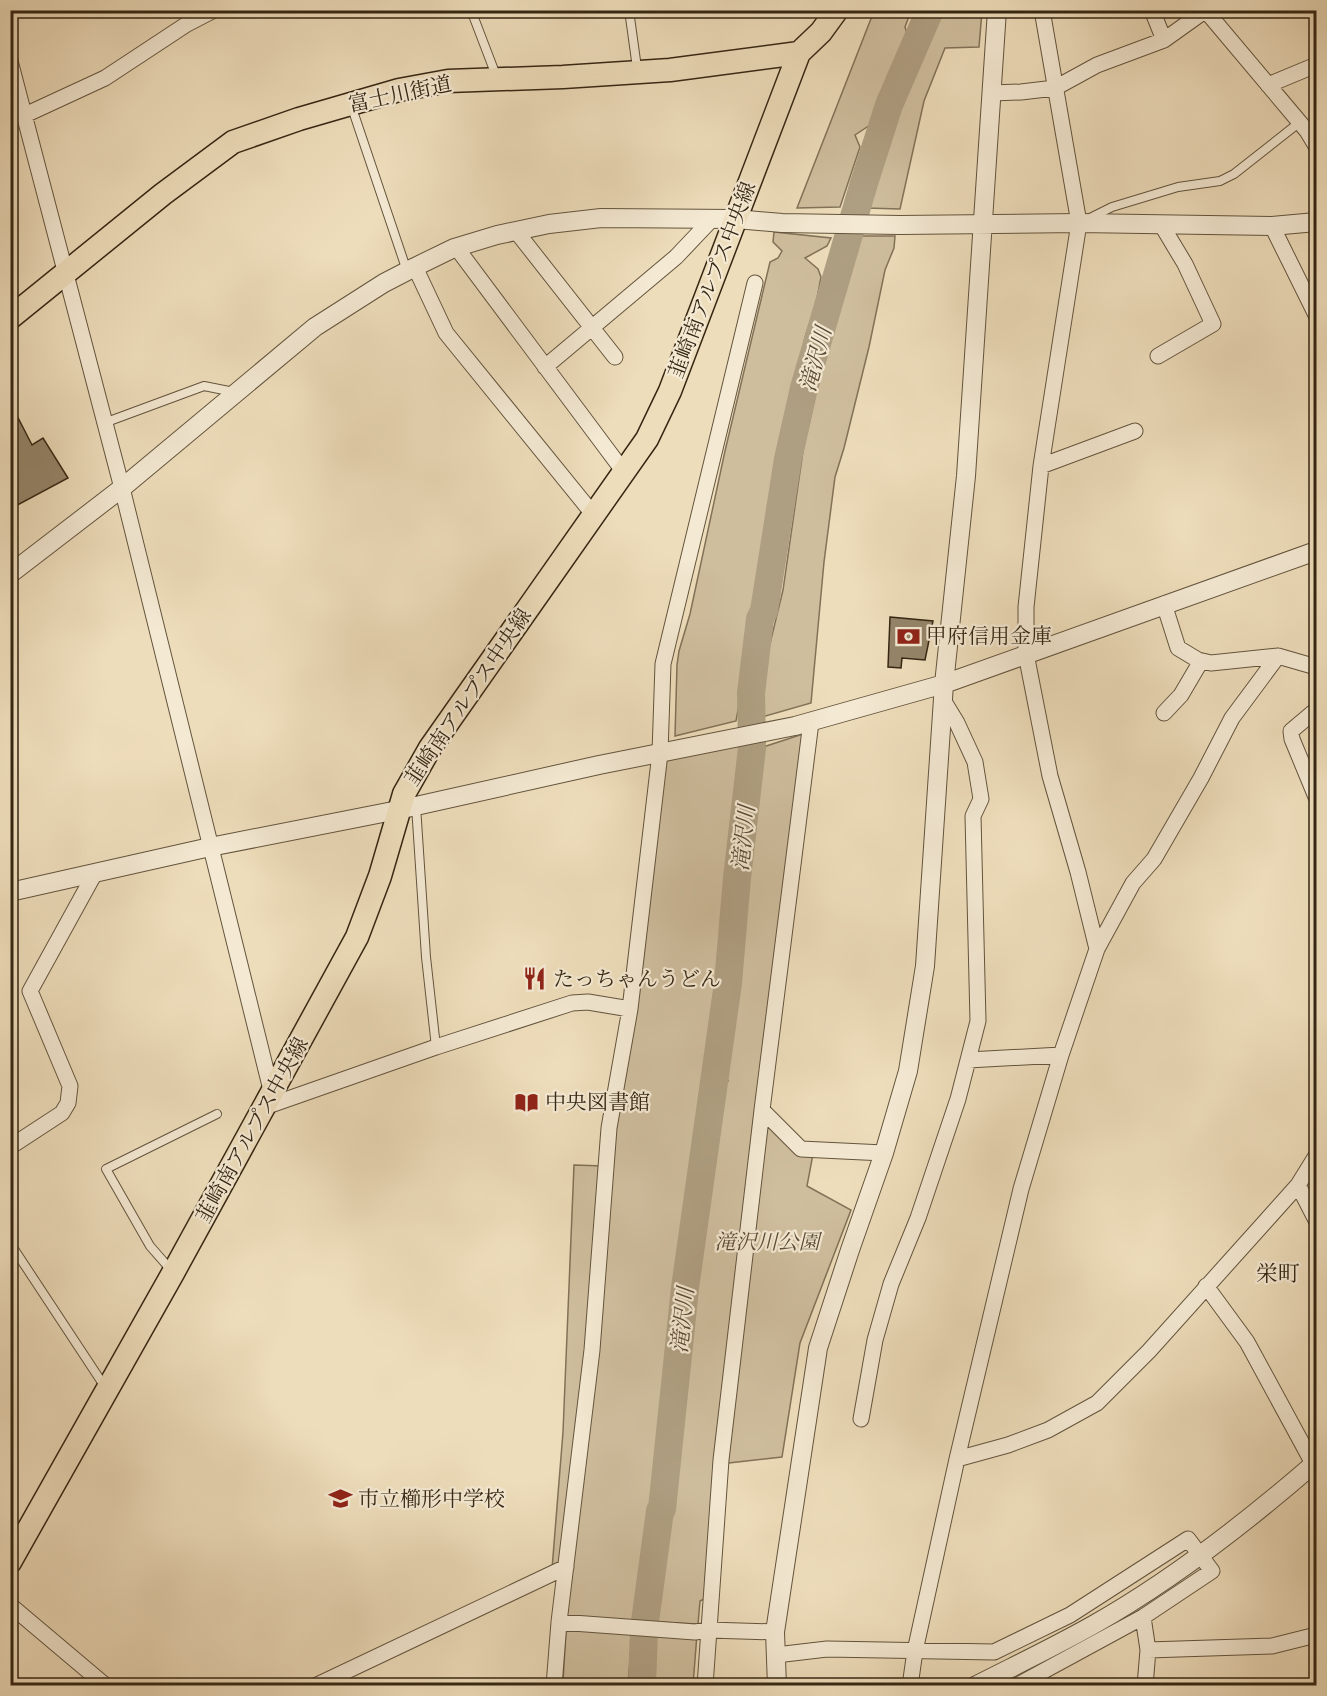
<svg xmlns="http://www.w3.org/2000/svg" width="1327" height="1696" viewBox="0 0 1327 1696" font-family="Cardo,'Noto Serif JP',serif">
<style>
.green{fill:#cfbe9e;stroke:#827258;stroke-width:1.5}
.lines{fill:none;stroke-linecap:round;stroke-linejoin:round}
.river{stroke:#af9f82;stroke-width:28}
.building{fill:#95856a;stroke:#352613;stroke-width:1.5}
.service-casing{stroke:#63543d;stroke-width:10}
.minor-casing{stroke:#63543d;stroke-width:17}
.tertiary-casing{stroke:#63543d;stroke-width:20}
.primary-casing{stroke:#352613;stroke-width:25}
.service{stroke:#f4e9d3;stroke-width:8}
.minor{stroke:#f4e9d3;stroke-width:15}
.tertiary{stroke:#f4e9d3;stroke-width:18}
.primary{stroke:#edb;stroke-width:22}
.labels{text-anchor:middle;stroke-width:4.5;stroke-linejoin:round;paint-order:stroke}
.street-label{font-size:21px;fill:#352613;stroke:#f4e9d3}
.poi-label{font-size:21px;fill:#352613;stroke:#f4e9d3;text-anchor:start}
.park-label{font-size:21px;font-style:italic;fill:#5c4c36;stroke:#f4e9d3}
.water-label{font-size:22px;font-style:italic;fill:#5a4a34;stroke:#f4e9d3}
.neighbourhood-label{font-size:22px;fill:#352613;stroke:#f4e9d3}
</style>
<rect width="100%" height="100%" fill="#edb"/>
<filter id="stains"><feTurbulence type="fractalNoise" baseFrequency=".00333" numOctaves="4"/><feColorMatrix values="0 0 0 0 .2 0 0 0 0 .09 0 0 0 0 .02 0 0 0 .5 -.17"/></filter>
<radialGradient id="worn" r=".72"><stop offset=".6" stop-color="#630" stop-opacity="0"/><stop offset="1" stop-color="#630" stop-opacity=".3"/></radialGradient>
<!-- green -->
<path class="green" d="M874,11H911L905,27L908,37L906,45L897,55V61L870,125L855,135L860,147L840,207L797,208Z
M938,11H982L979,47L945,48L924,101L900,209L866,208L871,184L898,97Z
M774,232L831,238L827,246L805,258L818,269L821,277L816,304L806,334L792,392L774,480L763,539L747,652L741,668L744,678L736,721L675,736L677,665L679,651L690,614L725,451L770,262L778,258L782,251L773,242Z
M857,236H895L894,248L885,270L869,347L844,448L835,477L824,562L811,703L762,717L767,656L783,590L803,451L818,383Z
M754,734L737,878L730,970L688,1270L662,1509L649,1593L631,1627L559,1622L609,1135L660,753Z
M803,734L759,1112L813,1154L807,1186L851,1210L800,1343L782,1457L720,1464L712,1595L700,1601L698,1624L656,1622L719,1082L728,1081L723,1062L760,748Z
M574,1165L603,1166L589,1346L562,1565L552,1569L563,1432Z
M566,1630L632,1634L628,1685H578L563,1682Z
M655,1634H697L693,1685L651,1686Z"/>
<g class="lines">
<!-- river -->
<path class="river" d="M642,1686L644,1629L660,1511L662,1509L685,1288L728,983L737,878L752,748L751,693L760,619L764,611L788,459L804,388L864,183L889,105L930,10"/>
</g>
<!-- building -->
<path class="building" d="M10,402L32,445L43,438L68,478L10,509Z
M890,617L933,621L925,660L902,658L901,668L888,667Z"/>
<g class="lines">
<defs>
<path id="service" d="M471,10L497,78
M629,10L637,68
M352,108L407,271
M1088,219L1112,207L1178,187L1220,181L1234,174L1300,122
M104,423L204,386L234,392
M416,806L426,957L436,1047
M10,1243L105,1387
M171,1270L150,1246L106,1169L217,1114"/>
<path id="minor" d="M1042,10L1079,223L1041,466L1026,607V654L1050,776L1078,872L1097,949
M1152,10L1164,40
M1206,11L1307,131L1316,146
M10,61L122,488L272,1094
M1268,85L1316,65
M992,93L1021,92L1055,88L1097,65L1164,40L1206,10
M25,115L105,78L187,24L214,10
M1272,226L1316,315
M516,231L615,357
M456,247L624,472
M415,267L446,333L593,514
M1158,356L1213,324L1185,264L1161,224
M545,367L676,257L712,219
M1041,466L1135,431
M1164,604L1178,648L1198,660L1211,663L1278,656L1316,667
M1316,710L1291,731L1292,739L1316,797
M1164,713L1181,695L1201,661
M811,722L762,1110L801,1149L884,1153
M968,1060L1061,1055
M265,1107L436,1047L572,1003L588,1002L630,1009
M10,1147L62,1113L68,1103L70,1086L30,991L95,873
M1298,1185L1316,1220
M1206,1286L1247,1342L1316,1469
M861,1419L875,1340L891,1284L918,1218L958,1099L978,1021L973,816L981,799L975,762L957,723L943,700
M957,1459L1008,1445L1048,1430L1097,1403L1149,1351L1264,1223L1298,1185L1316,1156
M10,1605L106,1686
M1143,1617L1148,1650L1145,1686
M559,1622L695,1632L709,1630L775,1632
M1148,1650L1272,1646L1316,1635
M776,1655L827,1649L994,1652L1070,1615L1188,1539L1212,1571L1143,1617L1016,1686
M315,1686L566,1567
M554,1686L559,1622L592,1350L609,1128L630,1009L660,753L663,664L755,283
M705,1686L721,1460L762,1110
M910,1686L915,1651L957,1459L1021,1189L1061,1055L1097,949L1133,883L1154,859L1201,778L1232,718L1278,656"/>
<path id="tertiary" d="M10,574L122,488L315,327L384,283L415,267L454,248L497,235L549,224L601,218L736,219L782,223L900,225L1079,223L1272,226L1316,222
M10,892L210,847L398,810L599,765L795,726L944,684L1316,551
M777,1686L775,1632L818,1348L850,1250L884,1153L908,1071L925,966L944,684L966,476L997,10
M975,1686C1014,1666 1054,1647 1093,1625C1173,1580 1247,1522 1316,1462"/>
<path id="primary" d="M10,318L163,194L233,142L299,119L399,90L448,81L563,77L670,70L799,53L821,32L837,10
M10,1562L173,1273L357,937L380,876L404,794L430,748L647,439L670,391L799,53"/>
</defs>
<!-- service casing -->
<use href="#service" class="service-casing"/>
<!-- minor casing -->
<use href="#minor" class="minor-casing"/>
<!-- tertiary casing -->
<use href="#tertiary" class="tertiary-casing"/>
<!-- primary casing -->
<use href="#primary" class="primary-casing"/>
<!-- service -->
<use href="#service" class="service"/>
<!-- minor -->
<use href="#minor" class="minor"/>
<!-- tertiary -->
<use href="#tertiary" class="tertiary"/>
<!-- primary -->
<use href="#primary" class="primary"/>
</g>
<!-- icons -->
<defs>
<symbol id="bank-bare" viewBox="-9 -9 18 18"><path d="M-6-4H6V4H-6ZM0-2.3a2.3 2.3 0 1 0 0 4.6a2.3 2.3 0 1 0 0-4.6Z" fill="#8f2418" stroke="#f4e9d3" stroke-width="2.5" paint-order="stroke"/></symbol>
<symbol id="restaurant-bare" viewBox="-9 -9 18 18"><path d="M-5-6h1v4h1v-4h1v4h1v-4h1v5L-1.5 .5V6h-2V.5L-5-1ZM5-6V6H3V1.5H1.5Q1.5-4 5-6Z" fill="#8f2418" stroke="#f4e9d3" stroke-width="2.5" paint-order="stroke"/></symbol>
<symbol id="library-bare" viewBox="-9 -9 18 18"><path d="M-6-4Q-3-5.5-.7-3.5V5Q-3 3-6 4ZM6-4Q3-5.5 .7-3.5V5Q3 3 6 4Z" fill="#8f2418" stroke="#f4e9d3" stroke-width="2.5" paint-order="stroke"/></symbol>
<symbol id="school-bare" viewBox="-9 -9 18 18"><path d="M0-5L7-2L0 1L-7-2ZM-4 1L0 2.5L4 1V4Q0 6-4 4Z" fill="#8f2418" stroke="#f4e9d3" stroke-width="2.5" paint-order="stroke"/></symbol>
</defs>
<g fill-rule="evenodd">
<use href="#bank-bare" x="892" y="620" width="33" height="33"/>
<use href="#restaurant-bare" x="518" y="962" width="33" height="33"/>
<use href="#library-bare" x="510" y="1086" width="33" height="33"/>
<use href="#school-bare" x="324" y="1482" width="33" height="33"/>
</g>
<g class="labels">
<!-- street labels -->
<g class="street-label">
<text transform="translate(400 94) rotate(-12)" y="7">富士川街道</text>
<text transform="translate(712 280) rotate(-69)" y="7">韮崎南アルプス中央線</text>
<text transform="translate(468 697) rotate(-56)" y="7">韮崎南アルプス中央線</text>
<text transform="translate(252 1130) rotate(-61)" y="7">韮崎南アルプス中央線</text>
</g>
<!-- poi labels -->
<g class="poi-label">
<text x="926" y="643">甲府信用金庫</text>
<text x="553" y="986">たっちゃんうどん</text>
<text x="545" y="1109">中央図書館</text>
<text x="358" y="1506">市立櫛形中学校</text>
</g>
<!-- park labels -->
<g class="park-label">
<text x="767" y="1249">滝沢川公園</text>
</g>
<!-- water labels -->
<g class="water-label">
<text transform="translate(815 359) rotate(-75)" y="8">滝沢川</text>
<text transform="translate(743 838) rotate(-84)" y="8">滝沢川</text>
<text transform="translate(682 1320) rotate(-84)" y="8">滝沢川</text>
</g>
<!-- neighbourhood labels -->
<g class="neighbourhood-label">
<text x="1278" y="1281">栄町</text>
</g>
</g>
<!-- margin -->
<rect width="1327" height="1696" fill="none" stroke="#edb" stroke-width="36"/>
<rect x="12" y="12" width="1303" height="1672" fill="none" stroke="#352613" stroke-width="3"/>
<rect x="18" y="18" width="1291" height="1660" fill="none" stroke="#352613" stroke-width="1.5"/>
<rect width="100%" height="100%" filter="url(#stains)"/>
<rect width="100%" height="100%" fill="url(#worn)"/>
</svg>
